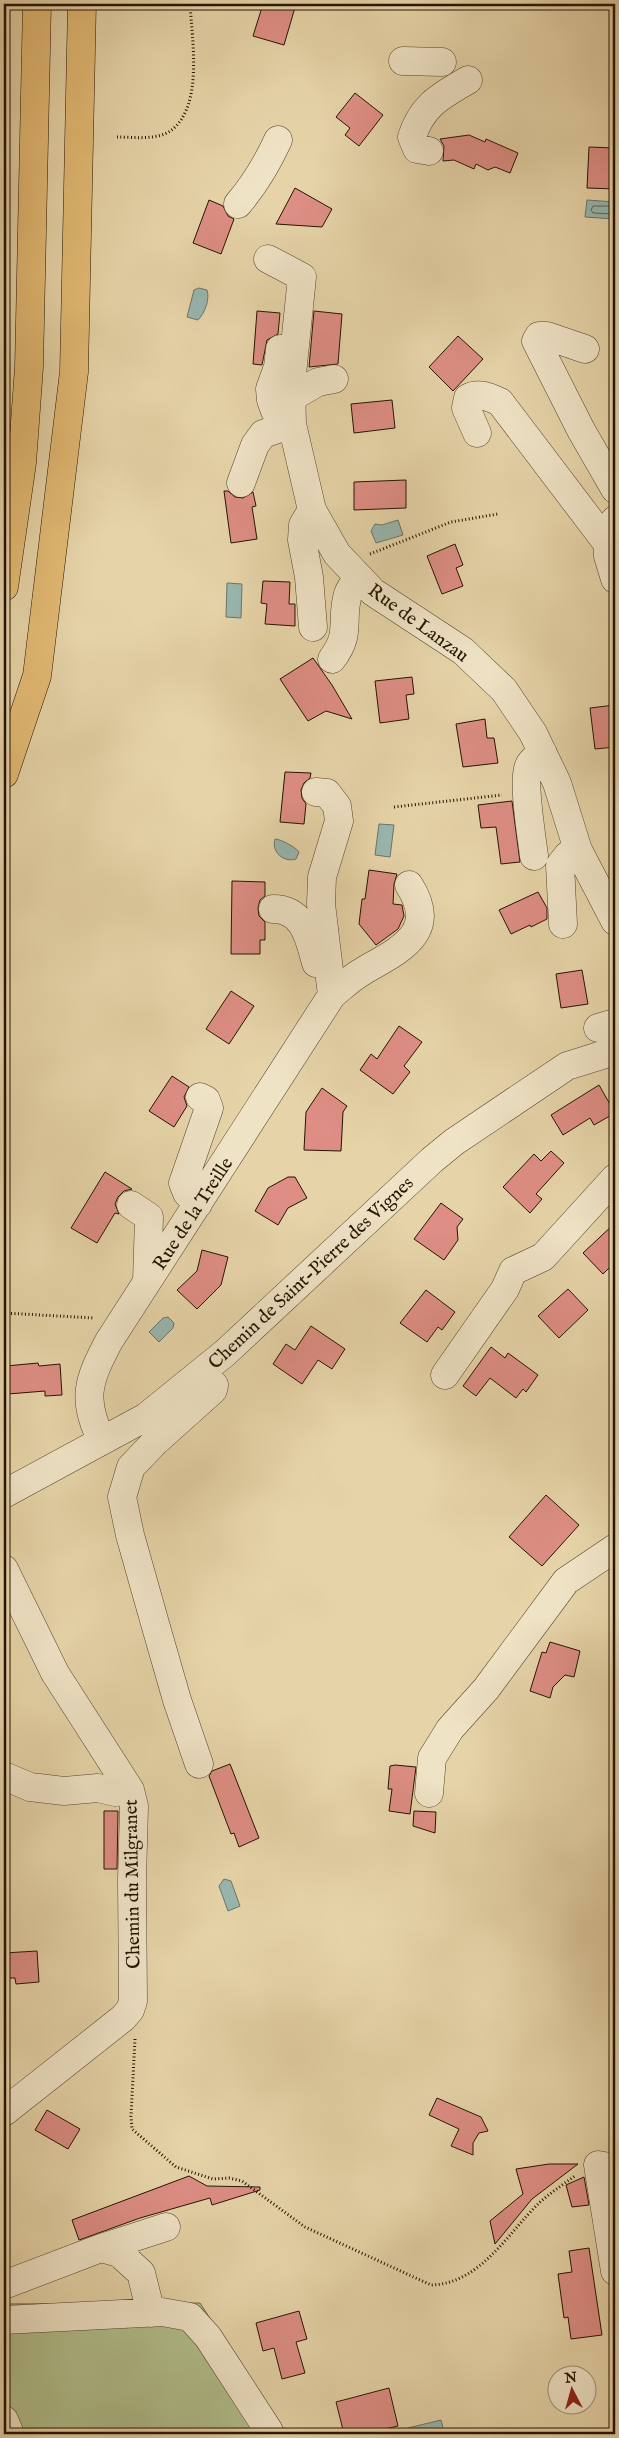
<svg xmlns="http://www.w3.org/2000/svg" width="619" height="2438" viewBox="0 0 619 2438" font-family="'IM FELL English',serif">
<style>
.green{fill:#b0be8b;stroke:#6a6846}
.water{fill:#98b7b0;stroke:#6a756a}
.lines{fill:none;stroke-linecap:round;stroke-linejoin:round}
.shore{stroke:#5e6558;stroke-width:1}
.building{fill:#de8e85;stroke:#241300}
.minor-casing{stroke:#54432a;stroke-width:29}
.highway-casing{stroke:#241300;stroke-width:29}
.path{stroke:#241300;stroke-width:3;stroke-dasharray:1 2.5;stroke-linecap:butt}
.minor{stroke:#efe3c6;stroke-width:28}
.highway{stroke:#e3ba74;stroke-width:28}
.labels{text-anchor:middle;stroke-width:5;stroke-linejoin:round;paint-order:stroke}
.street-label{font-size:19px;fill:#241300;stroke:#efe3c6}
</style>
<rect width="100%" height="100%" fill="#e6d4a8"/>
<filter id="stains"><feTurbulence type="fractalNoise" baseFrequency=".004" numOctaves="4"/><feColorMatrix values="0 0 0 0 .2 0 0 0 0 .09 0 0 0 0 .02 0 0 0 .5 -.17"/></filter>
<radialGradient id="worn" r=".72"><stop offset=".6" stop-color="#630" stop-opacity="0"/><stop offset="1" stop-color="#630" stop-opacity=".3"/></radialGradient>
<!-- green -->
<path class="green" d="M200,2303L285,2434H24L5,2404L4,2405V2304Z"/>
<!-- water -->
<path class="water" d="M587,200L615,202V219L585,217Z
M199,288L207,290C210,299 205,313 198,320L187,317L194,290Z
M398,520L403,535L376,543L371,531L375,524L382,525Z
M227,583L242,584L241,618L226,617Z
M379,824L394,825L390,857L375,855Z
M275,839C280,839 296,847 299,852L296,859C284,863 271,852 275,839Z
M168,1317L174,1323L173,1328L159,1342L149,1332L163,1318Z
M224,1879L231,1881L240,1906L228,1911L219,1886Z
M441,2420L444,2431L431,2434H409L408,2428Z"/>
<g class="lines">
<!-- shore -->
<path class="shore" d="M615,206H593L591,210L593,213L615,214"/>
</g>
<!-- building -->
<path class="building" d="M263,4H296L284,45L253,36Z
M355,93L383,115L359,146L345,135L350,128L336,117Z
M469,135L485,142L486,139L518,153L510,173L495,167L488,170L476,164L474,169L454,160L443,161L444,146L440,139Z
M589,147L615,148V189L587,188Z
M295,188L332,209L322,227L276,224Z
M209,200L223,206L228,216L234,219L221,254L193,243Z
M257,311L280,313L278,334L267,340L262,365L253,364Z
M314,311L342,314L338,364L309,367Z
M458,336L483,359L453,391L429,367Z
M392,400L395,428L354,433L351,404Z
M406,480V508L354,510V482Z
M224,491H228L235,497L243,498L253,492L256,506L252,507L257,539L231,543Z
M455,544L463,565L456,568L463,586L442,594L427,556Z
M263,581L290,582L289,604H295V626L265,624L267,604L261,603Z
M313,658L332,685L352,719L326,711L308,721L280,679Z
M412,677L414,694L406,695L409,719L380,723L375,681Z
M615,705V747L595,749L590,708Z
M485,719L487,738H494L498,763L463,767L456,724Z
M285,772L311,773L310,778L304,783L301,790L302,798L306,804L304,824L280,822Z
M512,801L520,862L501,864L496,827L481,828L478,805Z
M369,870L397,874L394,884L393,904L402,905L404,916L398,929L376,945L359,924L362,899H365Z
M232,881L265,882V896L260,900L258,908L259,916L265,922V940H260V954H231Z
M538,892L547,908V919L531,927L530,925L511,934L499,910Z
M582,970L588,1004L561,1008L556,974Z
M231,991L254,1006L229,1044L206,1029Z
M399,1026L422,1042L404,1066L410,1072L393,1094L360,1070L371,1054L377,1059Z
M172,1076L189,1087L184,1097L187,1106L174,1127L149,1111Z
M599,1085L615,1113L594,1125L590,1118L563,1135L551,1115Z
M322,1088L347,1106L343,1112L341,1151L304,1150L306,1112Z
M551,1151L564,1163L536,1194L542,1199L530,1213L503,1187L534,1154L541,1161Z
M105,1172L132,1189L124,1191L118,1197L115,1204L119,1214L115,1213L97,1243L71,1228Z
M288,1177H295L307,1198L288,1208L278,1225L255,1211L268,1188Z
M441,1203L463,1219L457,1227L458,1240L444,1260L414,1239Z
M615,1223V1262L603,1274L583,1253Z
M202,1250L228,1257L221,1285L197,1309L177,1290L197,1271Z
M568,1289L588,1310L559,1338L538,1316Z
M426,1290L455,1312L442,1330L438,1327L427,1342L400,1323Z
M311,1326L345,1349L332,1369L318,1360L302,1384L273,1364L286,1344L295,1350Z
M491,1347L505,1358L508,1353L538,1375L526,1392L523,1389L516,1398L490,1378L476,1396L463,1386Z
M38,1363L39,1366L60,1364L62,1395L45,1396V1391L8,1394L6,1366Z
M546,1495L579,1525L542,1566L509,1537Z
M550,1642L580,1651L574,1677L565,1675L553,1687L550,1698L530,1691L542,1652L546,1653Z
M230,1764L259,1838L239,1847L234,1833L231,1834L209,1776L212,1771Z
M395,1765L416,1767L410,1814L389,1811L392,1789H388L390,1766Z
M104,1811H118L117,1869H104Z
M414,1811L436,1812L435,1833L413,1826Z
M37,1951L39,1982L16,1984L15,1978H4V1953Z
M437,2098L481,2117L488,2131L479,2133L473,2143V2155L451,2146L459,2129L429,2115Z
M47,2110L80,2129L68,2149L35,2130Z
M549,2164H578L532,2199L495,2244L490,2221L523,2194L516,2169Z
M189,2176L207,2186L260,2187V2190L212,2205L210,2198L140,2218L79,2240L72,2220Z
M584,2177L589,2205L572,2207L566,2185Z
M589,2248L602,2335L571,2339L568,2317L564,2318L558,2274L572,2272L569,2251Z
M299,2311L307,2339L296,2342L305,2373L282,2379L274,2348L263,2351L256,2323Z
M389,2388L398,2426L385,2429L386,2434H344L336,2402Z"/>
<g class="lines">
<defs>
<path id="minor" d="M403,61L442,62
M429,151L417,149L412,137C422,105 441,96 468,80
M238,204C255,184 267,164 278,140
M268,259L302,277L291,384L292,424L312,510L337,554L373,592L463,651L504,690L533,733L557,783L578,850L615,921
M280,349L278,367L270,389L271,400L275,411L292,424
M585,349L547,336H539L536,341L581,430L615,489
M292,397L318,382L334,379
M477,433L466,408L468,398C479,392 489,397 500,402L607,543
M241,483L255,445L263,434L292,424
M312,510L303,525L302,540L309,577L313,627
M615,520L607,530L608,556L615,579
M332,659C352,633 340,621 348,594C350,588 355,582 359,577
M316,792L327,793L337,806L339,821L322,877L321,904L332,995
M534,856C532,839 522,779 529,766C531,760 538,757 543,753
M273,909C304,909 309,938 316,963
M563,924L560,865L568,855L578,850
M598,1028L615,1023
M198,1204L187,1193L183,1183L209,1108L206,1100L200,1097
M131,1205L149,1217L147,1281
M445,1375L505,1289L513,1271L543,1257L615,1178
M102,1441C81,1399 88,1381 109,1341L332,995C341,988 350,979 360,973C396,951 441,935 409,885
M4,1494L146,1417L225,1353L432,1160L454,1142L567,1066L615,1051
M4,1569L55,1673L130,1790L134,1806L132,1880L133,2001L130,2010L123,2018L4,2112
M199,1764L177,1700L156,1627L130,1535L122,1497L131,1467L155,1442L213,1390L214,1385L202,1372
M4,1776L30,1787L64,1791L98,1788L115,1792L130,1790
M429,1793L432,1758L450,1729L486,1689L566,1581L615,1548
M615,2168L598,2165L615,2271
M101,2248L166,2227
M4,2285L101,2248L119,2253L141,2273L151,2313
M4,2320L162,2312L190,2317L208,2337L269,2431
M4,2420L10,2434"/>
<path id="highway" d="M4,587L22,463L29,367L37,4
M4,774L37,676L74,372L82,4"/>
</defs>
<!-- minor casing -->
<use href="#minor" class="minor-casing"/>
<!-- highway casing -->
<use href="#highway" class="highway-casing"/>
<!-- path -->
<path class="path" d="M117,137C134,137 159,141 173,129C203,103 192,40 190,4
M370,554L451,522L498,514
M394,807L502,795
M4,1313L94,1318
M135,2039L131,2116L132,2129L176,2167L213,2179L229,2178L242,2181L305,2227L431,2285C480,2284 508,2233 539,2203C550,2193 564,2184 576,2175"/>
<!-- minor -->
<use href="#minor" class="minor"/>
<!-- highway -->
<use href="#highway" class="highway"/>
</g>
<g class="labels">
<!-- street labels -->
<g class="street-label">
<text transform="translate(419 622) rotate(36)" y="7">Rue de Lanzau</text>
<text transform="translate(192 1213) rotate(-57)" y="7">Rue de la Treille</text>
<text transform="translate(310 1272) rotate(-43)" y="7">Chemin de Saint-Pierre des Vignes</text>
<text transform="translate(131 1884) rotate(-91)" y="7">Chemin du Milgranet</text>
</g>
</g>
<!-- margin -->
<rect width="619" height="2438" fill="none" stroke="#e6d4a8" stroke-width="20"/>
<rect x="5" y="5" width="609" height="2428" fill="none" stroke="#241300" stroke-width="2.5"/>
<rect x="10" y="10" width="599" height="2418" fill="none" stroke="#241300"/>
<!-- north arrow -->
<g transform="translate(572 2390) rotate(354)"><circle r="24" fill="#efe3c6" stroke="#9e9077"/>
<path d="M0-4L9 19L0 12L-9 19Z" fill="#8f2418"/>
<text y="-8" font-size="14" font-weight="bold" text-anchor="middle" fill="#241300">N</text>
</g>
<rect width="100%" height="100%" filter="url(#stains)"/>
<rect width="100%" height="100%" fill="url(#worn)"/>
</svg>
